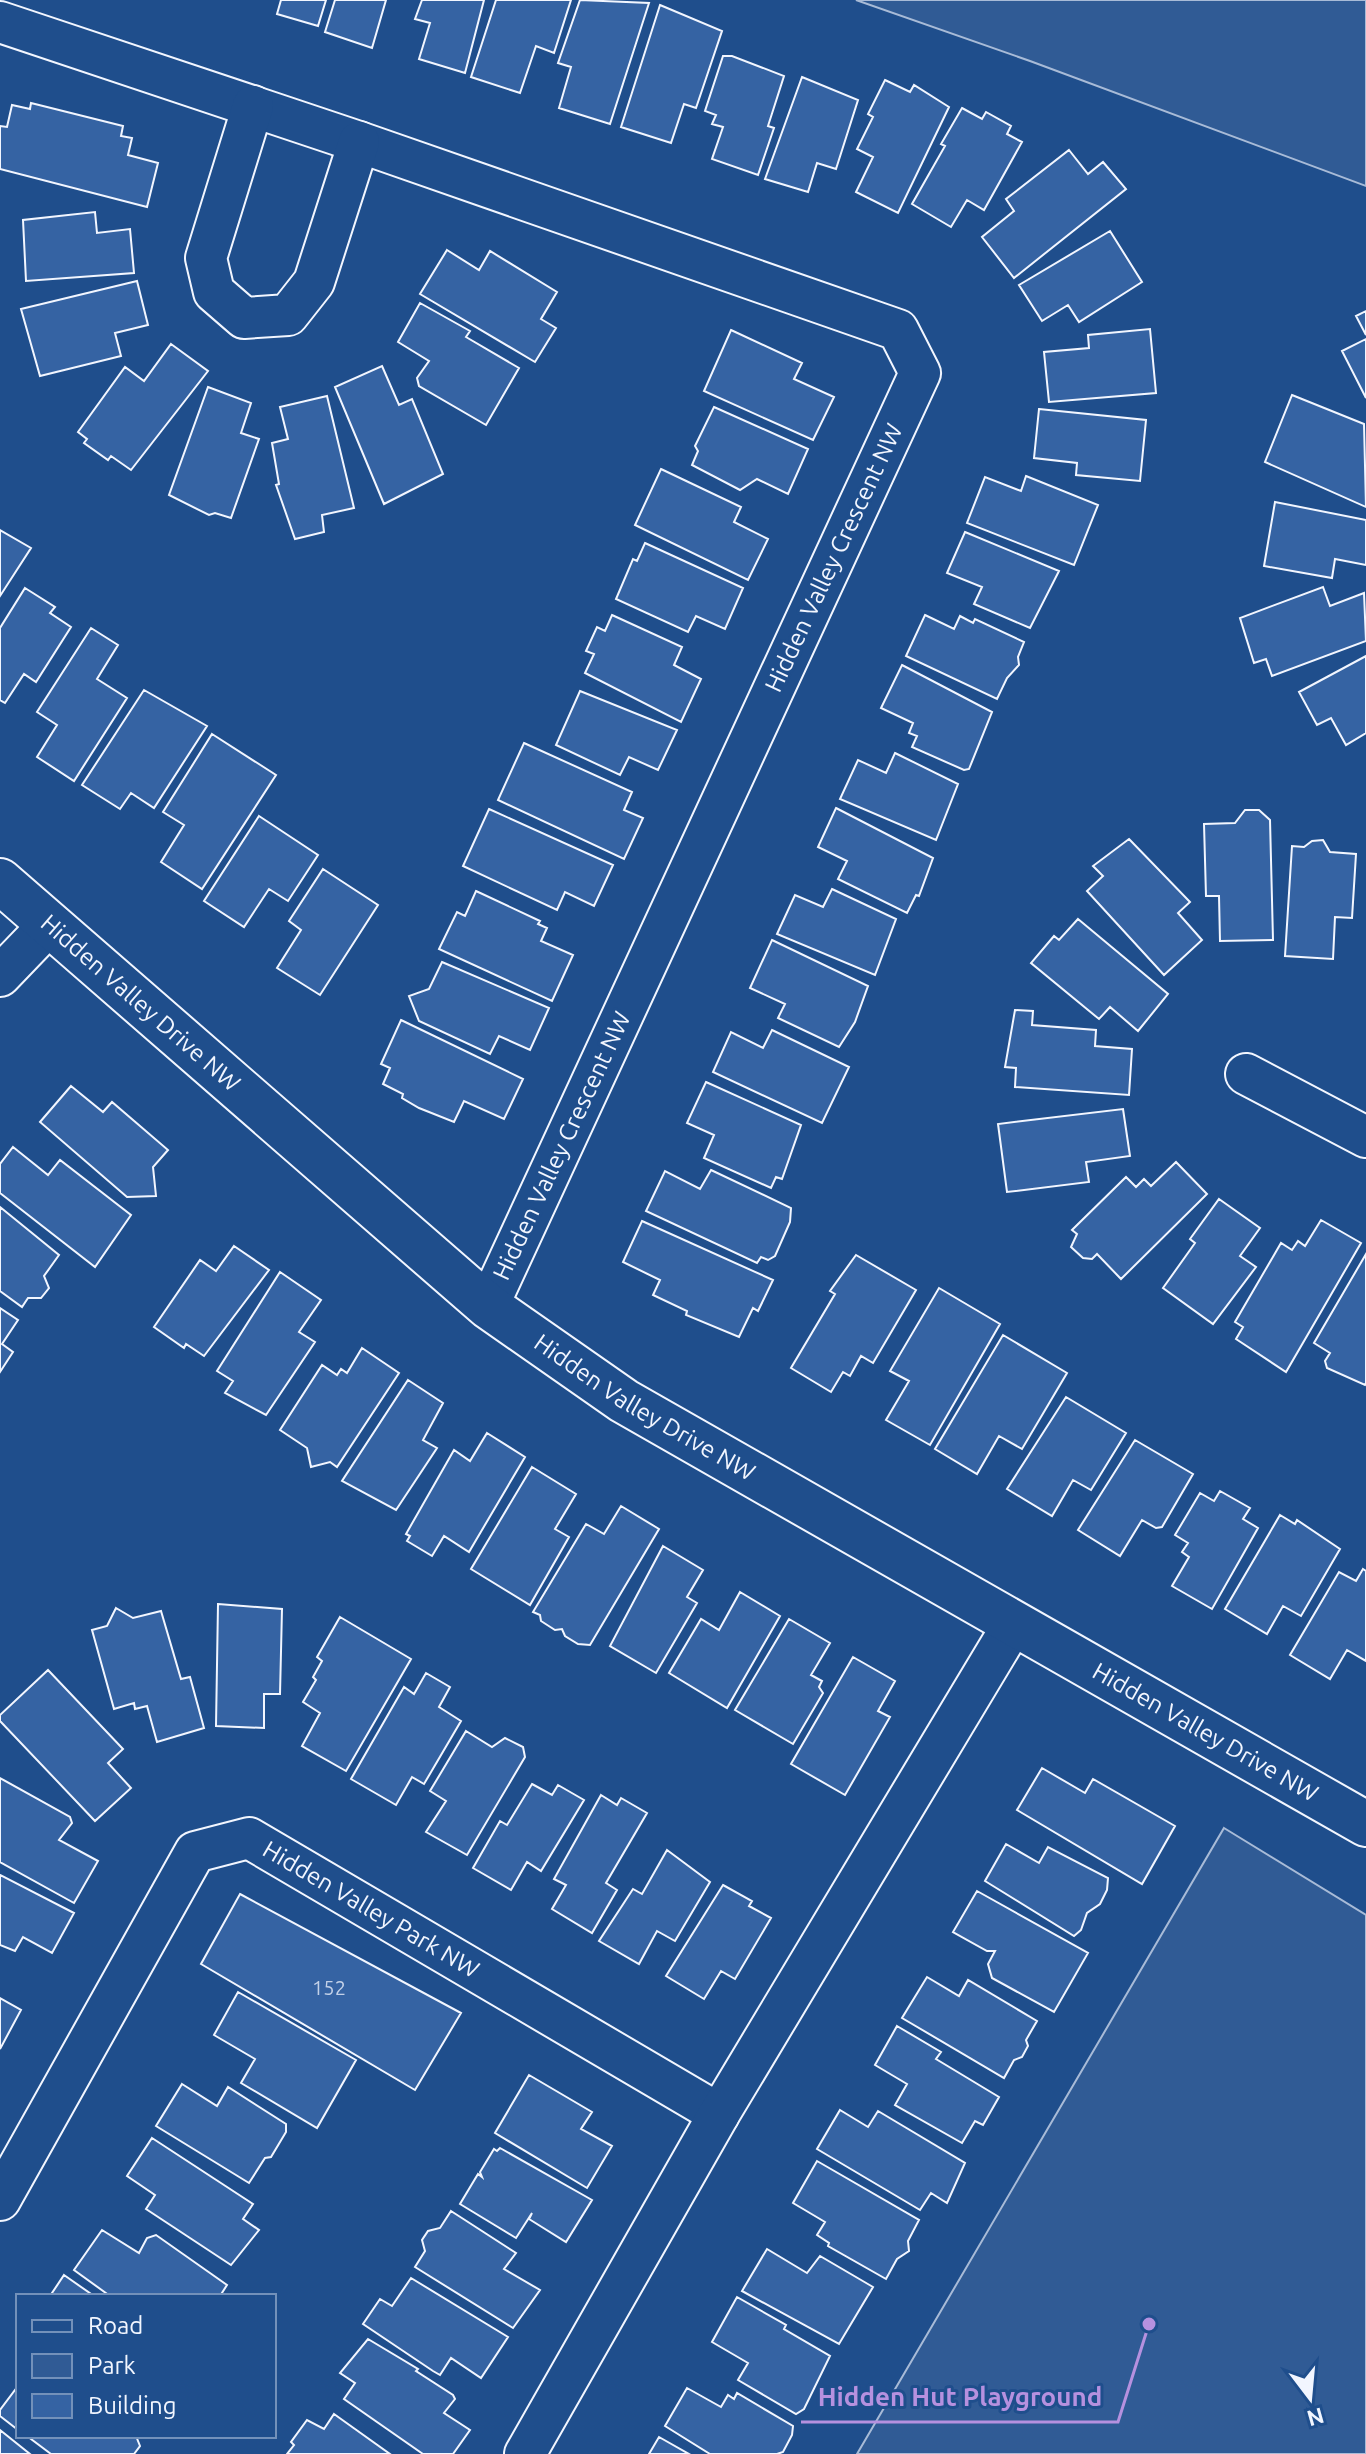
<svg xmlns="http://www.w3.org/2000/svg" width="1366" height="2454" viewBox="0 0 1366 2454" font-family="Ubuntu,sans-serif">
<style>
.green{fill:#305b95;stroke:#a8bbd7;stroke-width:2}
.building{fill:#3563a3;stroke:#f2f6ff;stroke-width:2}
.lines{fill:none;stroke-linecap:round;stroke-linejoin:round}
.street-casing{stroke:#f2f6ff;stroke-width:44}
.secondary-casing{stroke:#f2f6ff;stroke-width:48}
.street{stroke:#1f4e8c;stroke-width:40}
.secondary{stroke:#1f4e8c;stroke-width:44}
.labels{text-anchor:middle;stroke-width:6;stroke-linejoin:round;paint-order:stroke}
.number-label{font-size:20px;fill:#c3d1e8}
.street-label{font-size:24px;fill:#f2f6ff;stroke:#1f4e8c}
.leader{fill:none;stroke:#b691df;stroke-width:3}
.callout-dot{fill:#b691df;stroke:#1f4e8c;stroke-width:3}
.callout-label{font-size:26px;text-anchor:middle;font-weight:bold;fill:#b691df;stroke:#1f4e8c;stroke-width:6;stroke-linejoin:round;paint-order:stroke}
</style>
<rect width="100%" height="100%" fill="#1f4e8c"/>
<!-- green -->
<path class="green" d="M856,0H1366V186L1030,61Z
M1224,1828L1366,1915V2454H857Z"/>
<!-- building -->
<path class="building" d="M281,0H326L318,26L277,14Z
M335,0H386L372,48L325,32Z
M422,0H484L465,73L419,59L430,23L415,19Z
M496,0H571L554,53L536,46L520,93L471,77Z
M580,0L649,3L610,124L559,108L571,67L558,63Z
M660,5L722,31L696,108L684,104L671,143L621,127Z
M723,56H732L784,76L768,126L774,128L758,175L712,159L723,127L712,124L716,115L705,111Z
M802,77L858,100L836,169L817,163L808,192L765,179Z
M885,80L910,92L914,85L949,107L898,213L856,192L873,157L857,149L873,117L868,114Z
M31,103L123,126L121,136L132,138L128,155L158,163L147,207L0,169V126L7,127L12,105L30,109Z
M962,108L982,119L986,112L1011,126L1007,134L1022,142L984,210L967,200L951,227L912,204L945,146L941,144Z
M1069,150L1088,174L1103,162L1126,189L1014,278L982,237L1014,211L1006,199Z
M95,212L97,233L130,229L134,273L26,281L23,220Z
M1110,231L1142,282L1079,322L1068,305L1042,321L1019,285Z
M447,250L479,270L490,251L557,292L541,319L556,328L535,362L420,294Z
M137,281L148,325L115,333L121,356L40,376L21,309Z
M420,303L470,331L466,337L519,368L486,425L419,386L417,378L429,361L398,342Z
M1366,311V335L1356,316Z
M1150,329L1156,393L1049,402L1044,352L1089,348L1088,335Z
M731,330L802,363L794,379L834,397L813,440L704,391Z
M1366,339V398L1342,351Z
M171,344L208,371L131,470L111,456L108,460L84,443L87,439L78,432L125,367L144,381Z
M382,366L399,405L412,399L443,474L384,504L335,387Z
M208,387L251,403L241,433L259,439L231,518L215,513L209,515L169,495Z
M1292,395L1364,424L1366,507L1265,462Z
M327,396L354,508L322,515L324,532L295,539L276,485L279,484L272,443L288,439L280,407Z
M714,407L808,449L788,494L757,479L740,490L692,465L698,451L695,446Z
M1039,409L1146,420L1140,481L1076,475L1077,463L1034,458Z
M661,469L741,507L734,522L768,539L748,580L635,525Z
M1026,476L1098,505L1074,565L967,523L985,477L1021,491Z
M1275,502L1366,520V565L1335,559L1332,578L1264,566Z
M0,530L31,548L0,596Z
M965,532L1059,571L1030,628L974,604L982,587L947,573Z
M645,543L743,588L725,629L696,616L688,632L616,599L633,559L637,561Z
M1323,587L1330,606L1364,593L1366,641L1272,676L1266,659L1254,663L1240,618Z
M25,588L55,607L50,613L71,627L36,682L24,674L5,703L0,700V628Z
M612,615L682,647L674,665L701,679L681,722L585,673L594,654L586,651L597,627L605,631Z
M925,615L954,629L960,616L973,623L975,619L1024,642L1018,657L1019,665L1007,678L997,699L906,656Z
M91,628L118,645L97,679L127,698L74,781L37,757L57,725L37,712Z
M1366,656V733L1346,745L1331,718L1317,725L1299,692Z
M902,665L992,712L969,769L964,770L912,747L917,736L909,733L913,723L881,708Z
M144,690L207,726L154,808L131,793L120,809L82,785Z
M580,691L677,730L658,770L629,757L620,775L556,745Z
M212,734L276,775L202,889L161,862L184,825L163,812Z
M524,743L632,792L624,810L643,818L624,859L498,800Z
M895,753L958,784L936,840L840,799L858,760L886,773Z
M836,808L933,858L919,896L916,895L907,913L838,879L847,861L818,847Z
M489,809L613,865L594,906L565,892L557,910L463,866Z
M1245,810H1259L1270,820L1273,940L1220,941L1219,896H1206L1204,824L1235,823Z
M259,816L318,855L288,901L269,889L244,927L204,901Z
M1129,839L1190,902L1178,913L1202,940L1164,975L1087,891L1103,876L1093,866Z
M1323,840L1330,852L1356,854L1352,918L1335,917L1333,959L1285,956L1292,846L1304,847L1312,841Z
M323,869L378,905L320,995L277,968L301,930L289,921Z
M832,889L896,919L875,975L777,934L795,895L823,907Z
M476,891L540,921L538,924L547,928L541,941L573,955L552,1001L439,949L457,912L465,916Z
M1078,919L1168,994L1138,1031L1110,1007L1099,1019L1031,963L1054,936L1059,940Z
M772,940L868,986L855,1022L839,1047L778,1018L785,1004L750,988Z
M442,962L549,1008L530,1050L499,1036L490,1054L419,1021L409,996L429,989Z
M1015,1010L1033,1011L1032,1025L1096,1030L1095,1046L1132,1049L1129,1095L1015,1087L1016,1068L1005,1067Z
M401,1020L523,1079L504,1119L464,1101L454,1122L419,1108L402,1098L403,1094L383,1084L390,1068L381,1064Z
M772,1030L849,1067L822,1123L713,1072L731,1032L763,1048Z
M706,1082L801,1125L782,1179L776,1177L771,1188L704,1158L714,1135L687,1123Z
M71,1086L103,1112L112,1102L168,1150L153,1167L156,1196L127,1197L40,1122Z
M1123,1109L1130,1156L1086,1162L1089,1182L1007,1192L998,1124Z
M13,1147L48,1175L60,1160L131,1215L95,1267L0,1193V1164Z
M1176,1162L1207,1194L1121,1279L1097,1254L1092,1259L1083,1258L1071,1247L1077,1234L1072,1230L1126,1177L1136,1187L1144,1179L1151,1186Z
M711,1170L791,1208L790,1222L775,1256L768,1260L761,1257L757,1263L646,1211L665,1171L700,1189Z
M1219,1199L1260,1228L1240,1256L1256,1267L1213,1324L1163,1288L1195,1243L1190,1239Z
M0,1207L59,1255L44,1276L49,1288L41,1298H28L22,1307L0,1291Z
M1321,1220L1361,1243L1286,1372L1236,1339L1243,1327L1235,1322L1281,1243L1292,1250L1298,1241L1305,1246Z
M642,1221L773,1280L758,1311L753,1308L739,1337L686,1315L687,1311L653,1295L660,1280L623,1262Z
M234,1246L269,1270L204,1356L186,1344L184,1348L154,1327L200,1260L216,1271Z
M1366,1254V1383L1365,1385L1327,1368L1325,1361L1330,1353L1314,1343Z
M856,1255L916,1290L873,1363L861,1356L850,1376L843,1372L831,1392L791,1368L835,1294L830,1291Z
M280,1272L321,1300L299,1332L315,1342L266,1415L225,1393L233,1381L217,1371Z
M939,1288L1000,1324L930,1445L886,1420L909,1381L890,1371Z
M0,1308L18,1320L2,1344L13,1352L0,1372Z
M1003,1335L1067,1373L1022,1449L999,1436L977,1474L935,1449Z
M362,1348L399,1373L337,1467L330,1462L311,1467L307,1448L280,1430L322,1365L337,1375L341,1369L347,1373Z
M408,1380L443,1403L423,1440L437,1448L396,1510L342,1481Z
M1066,1397L1126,1433L1091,1490L1073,1480L1052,1516L1007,1489Z
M487,1433L525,1457L469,1552L444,1536L432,1556L407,1541L410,1536L406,1534L454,1450L470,1461Z
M1135,1440L1193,1474L1162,1527L1156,1528L1142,1520L1120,1556L1078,1530Z
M532,1467L576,1494L555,1529L569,1537L530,1605L471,1569Z
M1220,1491L1250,1508L1243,1519L1258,1528L1212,1609L1172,1586L1189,1557L1182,1552L1188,1543L1175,1535L1200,1493L1214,1501Z
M621,1506L659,1529L590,1645L578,1644L565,1636L562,1629L555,1630L541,1621L540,1615L533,1612L586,1524L604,1534Z
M1280,1515L1295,1524L1297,1520L1340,1549L1301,1616L1283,1606L1267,1634L1225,1609Z
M663,1546L703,1570L687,1597L697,1603L656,1673L610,1646Z
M1363,1569L1366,1571V1661L1347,1650L1330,1679L1290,1655L1339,1572L1356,1581Z
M740,1592L780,1616L727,1708L669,1673L701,1619L719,1630Z
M218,1604L282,1609L280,1694H264V1728L216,1726Z
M116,1608L133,1618L161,1611L181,1679L190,1677L204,1728L157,1742L147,1706L135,1709L134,1703L114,1709L92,1630L107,1626Z
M340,1617L411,1659L346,1771L302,1746L320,1713L303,1702L316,1680L313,1677L322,1661L317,1657Z
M789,1619L830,1643L811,1675L822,1681L819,1687L823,1693L793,1744L735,1710Z
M853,1657L895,1681L878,1711L890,1717L845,1795L791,1764Z
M48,1670L123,1749L108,1763L131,1788L95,1821L0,1721V1715Z
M426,1673L450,1687L439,1707L461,1721L424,1784L412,1777L396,1805L351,1779L404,1687L414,1694Z
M466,1731L492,1747L505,1738L523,1747L525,1757L467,1855L426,1832L446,1801L430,1791Z
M1042,1768L1085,1793L1093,1779L1175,1826L1142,1884L1017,1810Z
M0,1778L70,1817L72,1823L59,1840L98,1861L74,1903L0,1862Z
M532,1784L552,1795L558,1785L584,1800L541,1871L527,1862L511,1890L473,1868L500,1821L507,1825Z
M601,1795L617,1805L621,1798L647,1813L606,1883L617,1890L592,1933L552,1909L566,1885L554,1879Z
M1006,1844L1039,1863L1048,1847L1108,1878L1107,1890L1100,1904L1087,1913L1081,1930L1074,1936L985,1881Z
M667,1850L710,1882L675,1941L657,1931L639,1964L599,1941L633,1889L642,1894Z
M0,1875L74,1913L52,1953L23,1937L15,1951L0,1945Z
M723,1885L752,1901L749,1906L771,1918L735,1979L721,1971L704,1999L666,1976Z
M977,1891L1088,1953L1054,2012L992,1978L988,1964L995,1951H987L953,1932Z
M240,1894L461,2013L415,2090L201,1964Z
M927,1977L959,1996L968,1980L1037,2021L1026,2040L1028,2046L1022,2057L1014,2060L1004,2078L902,2018Z
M238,1992L356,2060L317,2128L241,2083L255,2059L214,2035Z
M0,1998L21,2010L0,2049Z
M897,2026L941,2052L936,2059L999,2097L983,2125L975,2121L962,2143L895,2105L907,2084L875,2065Z
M529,2075L592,2112L581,2129L612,2146L587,2188L495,2133Z
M182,2084L217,2106L228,2087L286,2124V2132L271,2157L265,2158L249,2183L156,2126Z
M840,2110L868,2127L878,2111L965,2163L947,2203L931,2193L920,2210L817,2149Z
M152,2138L253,2204L243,2219L259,2230L231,2265L146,2209L155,2195L127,2176Z
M500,2148L592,2200L566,2242L529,2219L532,2213L516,2238L460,2204L478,2174L482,2177L480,2172L494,2149L497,2151Z
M817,2161L919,2220L908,2241L909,2251L897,2259L886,2279L828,2246L829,2243L817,2235L825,2222L793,2203Z
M451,2211L516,2253L504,2269L540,2290L513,2328L415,2267L425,2251L422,2240L428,2231L440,2228Z
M102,2230L139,2253L147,2238L156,2235L227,2285L220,2296H110L74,2270Z
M767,2249L807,2273L820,2256L873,2287L839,2344L742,2291Z
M64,2275L94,2296H50Z
M411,2278L508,2337L481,2378L451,2358L440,2375L433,2371L363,2324L380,2299L392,2306Z
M737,2297L786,2325L784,2329L830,2356L804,2409L796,2414L738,2380L748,2363L712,2342Z
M368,2339L418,2369L416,2371L453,2395L455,2399L444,2413L470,2430L453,2454H423L344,2399L355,2383L340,2373Z
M18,2386V2430L0,2416V2410Z
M687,2388L721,2407L728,2395L734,2399L737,2393L793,2426L792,2435L783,2452L777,2454H710L665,2426Z
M334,2414L390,2454H287L294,2445L291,2442L307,2420L324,2429Z
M0,2430L30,2454H0Z
M27,2436H136L140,2446L134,2454H51Z
M659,2437L689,2454H649Z"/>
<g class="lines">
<defs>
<g id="street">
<path d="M0,22L359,142L898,330L920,373L488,1306"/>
<path d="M253,106L206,258L214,292L244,318L288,315L314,282L359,142"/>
<path d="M0,976L48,926"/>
<path d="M1246,1074L1366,1137"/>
<path id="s1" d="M0,2200L195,1852L249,1838L719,2114"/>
<path d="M525,2454L719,2114L1014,1623"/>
</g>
<g id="secondary">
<path id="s2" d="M0,881L488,1306L624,1401L1366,1824"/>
</g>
</defs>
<!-- street casing -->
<use href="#street" class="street-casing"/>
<!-- secondary casing -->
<use href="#secondary" class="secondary-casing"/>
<!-- street -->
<use href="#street" class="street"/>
<!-- secondary -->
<use href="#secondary" class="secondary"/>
</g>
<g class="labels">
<!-- number labels -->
<g class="number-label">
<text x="329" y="1995">152</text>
</g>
<!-- street labels -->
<g class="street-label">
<text transform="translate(834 558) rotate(-65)" y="8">Hidden Valley Crescent NW</text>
<text dy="8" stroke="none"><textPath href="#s2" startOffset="186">Hidden Valley Drive NW</textPath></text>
<text transform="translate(562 1146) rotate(-65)" y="8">Hidden Valley Crescent NW</text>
<text dy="8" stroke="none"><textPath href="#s2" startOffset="834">Hidden Valley Drive NW</textPath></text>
<text dy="8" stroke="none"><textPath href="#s2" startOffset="1482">Hidden Valley Drive NW</textPath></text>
<text dy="8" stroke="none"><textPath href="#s1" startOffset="596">Hidden Valley Park NW</textPath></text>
</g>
</g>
<!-- callouts -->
<path class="leader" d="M1149 2324L1118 2422H801"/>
<circle class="callout-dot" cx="1149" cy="2324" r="8"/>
<g class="callout-label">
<text x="960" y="2406">Hidden Hut Playground</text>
</g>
<!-- legend -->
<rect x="16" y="2294" width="260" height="144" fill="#1f4e8c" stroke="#7391ba" stroke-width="2"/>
<rect x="32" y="2320" width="40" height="12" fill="#1f4e8c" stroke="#7391ba" stroke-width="2"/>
<text x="88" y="2334" font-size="24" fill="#f2f6ff">Road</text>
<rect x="32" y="2354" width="40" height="24" fill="#305b95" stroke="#7391ba" stroke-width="2"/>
<text x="88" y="2374" font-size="24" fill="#f2f6ff">Park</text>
<rect x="32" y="2394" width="40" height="24" fill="#3563a3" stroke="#7391ba" stroke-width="2"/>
<text x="88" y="2414" font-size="24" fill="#f2f6ff">Building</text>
<!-- north arrow -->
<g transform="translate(1310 2398) rotate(164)" stroke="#1f4e8c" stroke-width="6" paint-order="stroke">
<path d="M0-6L14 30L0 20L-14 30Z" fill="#f2f6ff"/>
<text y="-12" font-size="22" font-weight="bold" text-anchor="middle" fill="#f2f6ff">N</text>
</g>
</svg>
